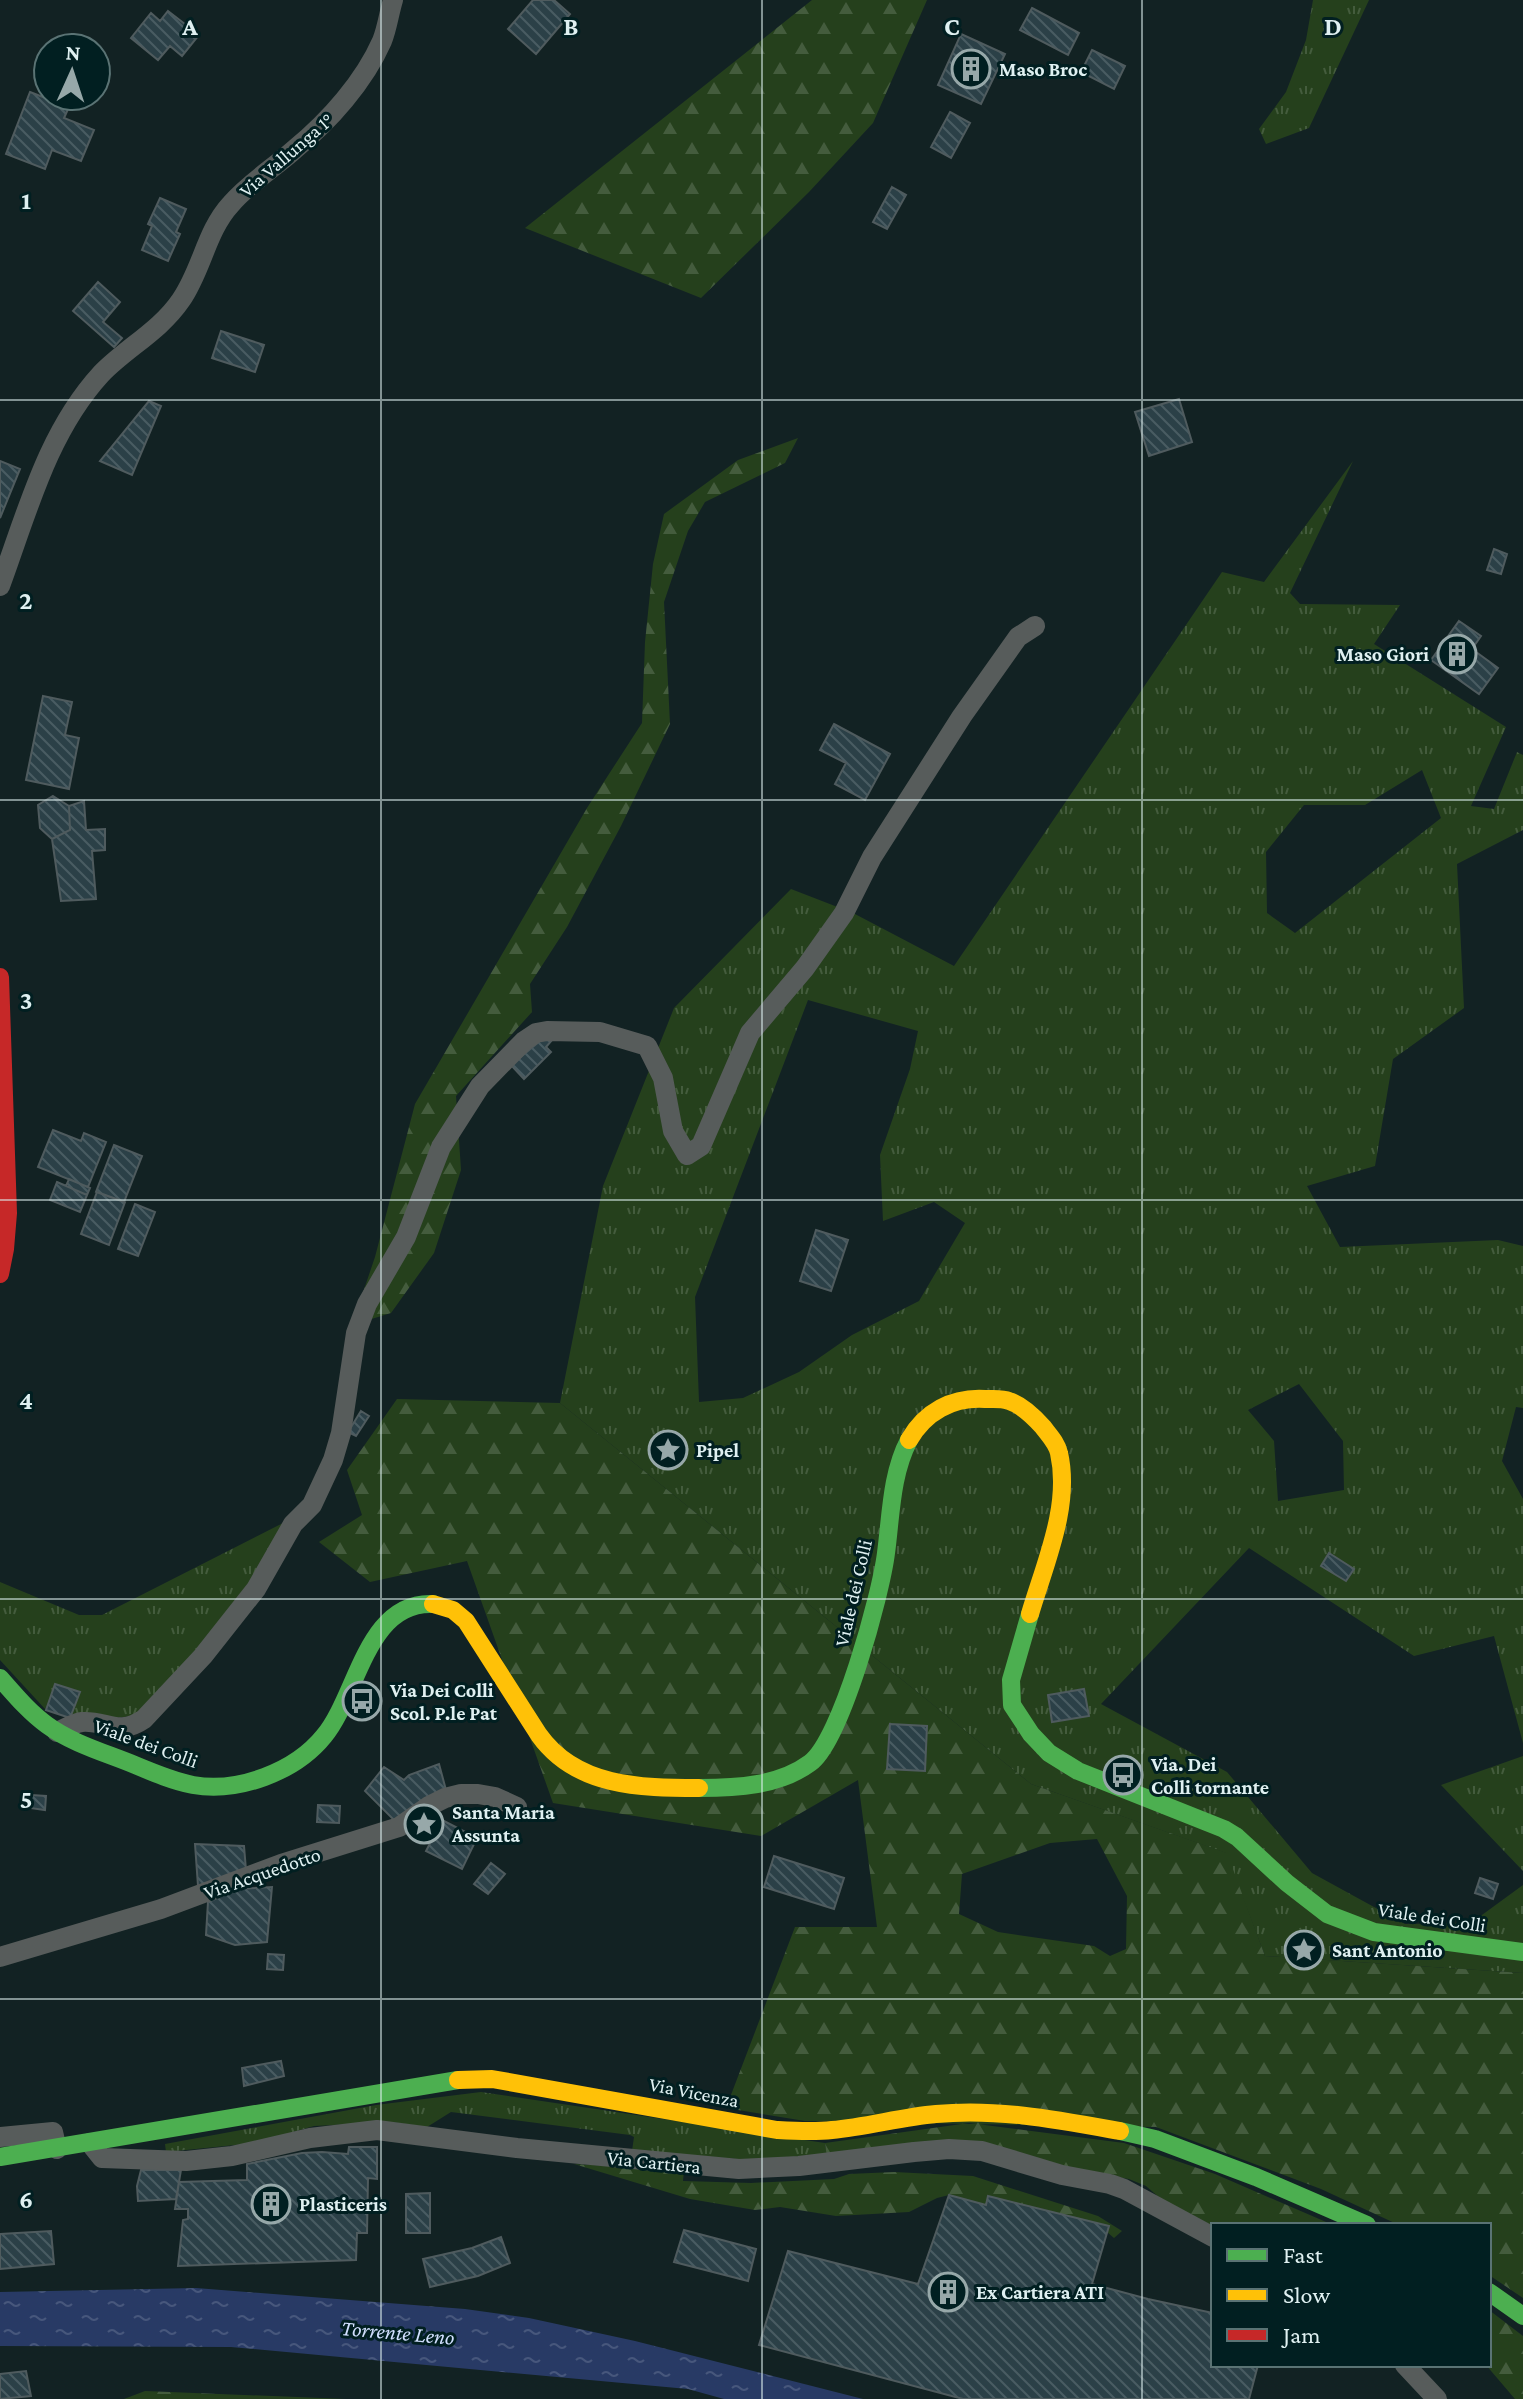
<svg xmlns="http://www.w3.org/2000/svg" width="1523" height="2399" viewBox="0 0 1523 2399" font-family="'Crimson Pro',serif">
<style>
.grass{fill:url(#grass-tufts);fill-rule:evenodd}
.forest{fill:url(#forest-firs);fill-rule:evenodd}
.water{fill:url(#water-ripples)}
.building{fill:url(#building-back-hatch);stroke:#4f5b5e;stroke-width:2}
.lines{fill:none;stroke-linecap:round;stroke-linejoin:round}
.street{stroke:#575c5b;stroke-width:20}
.fast{stroke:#4caf50;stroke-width:18}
.slow{stroke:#ffc107;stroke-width:18}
.jam{stroke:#c62828;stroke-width:18}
.grid{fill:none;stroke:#dff0f1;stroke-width:2;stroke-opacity:0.55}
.labels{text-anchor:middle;stroke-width:6;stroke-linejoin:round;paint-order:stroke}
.poi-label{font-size:20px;font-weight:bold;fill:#dff0f1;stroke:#011f21;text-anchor:start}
.street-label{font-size:20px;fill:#dff0f1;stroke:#011f21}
.water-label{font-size:22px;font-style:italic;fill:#d1dffe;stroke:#011f21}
.grid-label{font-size:26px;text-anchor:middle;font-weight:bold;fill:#dff0f1;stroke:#011f21;stroke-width:6;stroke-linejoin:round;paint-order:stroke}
</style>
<defs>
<pattern id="grass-tufts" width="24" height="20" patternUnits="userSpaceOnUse" patternTransform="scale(2)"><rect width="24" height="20" fill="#25401c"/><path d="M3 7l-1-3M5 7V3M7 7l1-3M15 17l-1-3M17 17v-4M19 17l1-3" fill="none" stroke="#445c3d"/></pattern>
<pattern id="forest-firs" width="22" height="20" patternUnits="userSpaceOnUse" patternTransform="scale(2)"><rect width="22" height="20" fill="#25401c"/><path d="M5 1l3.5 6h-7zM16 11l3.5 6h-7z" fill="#445c3d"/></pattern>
<pattern id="water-ripples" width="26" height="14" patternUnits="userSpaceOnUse" patternTransform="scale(2)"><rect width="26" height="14" fill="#283a65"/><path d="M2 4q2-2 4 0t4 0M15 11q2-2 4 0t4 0" fill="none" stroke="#47577c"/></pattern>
<pattern id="building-back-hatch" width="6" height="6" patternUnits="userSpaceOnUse" patternTransform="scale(2)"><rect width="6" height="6" fill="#2b4047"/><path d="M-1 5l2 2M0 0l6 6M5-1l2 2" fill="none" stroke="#495c62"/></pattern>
</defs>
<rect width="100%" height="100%" fill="#122223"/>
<!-- grass -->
<path class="grass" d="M1313,0H1369L1309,128L1266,144L1259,129L1286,92L1306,40Z
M1353,461L1290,593L1300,604L1400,605L1374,644L1506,727L1471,806L1494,809L1517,752L1523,755V830L1457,864L1464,1008L1393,1059L1375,1166L1307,1186L1340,1247L1498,1240L1523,1246V1408L1516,1407L1502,1461L1523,1499V1743L1494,1636L1414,1656L1249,1548L1101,1704L1227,1772L1312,1873L1405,1924L1471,1923L1523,1885V1973L1265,1956L1226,1853L1031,1784L560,1403L603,1186L674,1008L791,889L853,913L954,966L1222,572L1264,582ZM1422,770L1441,818L1295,933L1267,913L1266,852L1304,805H1365ZM808,1000L918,1031L910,1069L880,1155L883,1221L934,1202L965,1223L919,1301L852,1335L799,1372L743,1398L699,1402L695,1297ZM1299,1384L1343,1441L1344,1490L1278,1501L1274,1441L1248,1410Z
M283,1523L261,1575L142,1715L97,1720L71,1714L55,1685L46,1710L0,1660V1582L79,1615H102Z
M1523,1756V1871L1441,1785Z
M481,2092L825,2143L827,2158L763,2161L632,2151L634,2137L630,2135L451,2112L427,2127L391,2122L314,2126L255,2143L166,2152L165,2144L376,2105Z"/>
<!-- forest -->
<path class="forest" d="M812,0H927L873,123L809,192L701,298L525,228Z
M798,438L785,463L705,502L688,531L664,602L670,724L621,826L567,927L530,984L532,1012L456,1096L461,1170L434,1253L391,1313L352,1325L375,1257L415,1104L587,808L642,723L645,642L653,564L664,514L738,460Z
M397,1399L560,1403L1031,1784L1227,1853L1265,1956L1523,1973V2298L1489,2275V2225H1399L1321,2189L1156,2127L805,2121L726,2108L795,1927H877L858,1780L761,1836L553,1803L467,1561L370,1582L319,1542L362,1515L347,1470ZM1097,1839L1127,1896L1126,1949L1110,1956L1094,1946L998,1932L959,1914L962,1874L1050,1843Z
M969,2123L1124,2143L1215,2174L1333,2225L1213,2226L1161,2199L1146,2186L1129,2179L1090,2173L1008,2150L827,2158L825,2143Z
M574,2164L684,2170L683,2181L751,2183L834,2179L849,2174L894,2172L973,2176L1098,2216L1122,2231L1114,2238L1107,2232L988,2197L986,2205L949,2195L937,2198L909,2212L836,2216L780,2207L755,2210L690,2199Z
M1489,2310L1523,2336V2399H1515L1486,2365H1489Z
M145,2391L346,2399H124Z"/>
<!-- water -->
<path class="water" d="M196,2288L465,2309L529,2318L635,2341L863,2399H724L688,2389L231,2347L0,2346V2292Z"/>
<!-- building -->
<path class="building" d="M533,0H554L570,14L536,54L508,29Z
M1032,8L1079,33L1068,55L1020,30Z
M168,11L199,35L182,56L170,46L158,60L131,38L151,13L160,21Z
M961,34L1005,54L981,104L938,85Z
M1092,50L1125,66L1114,89L1081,72Z
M30,92L69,107L64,118L94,130L81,161L52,150L45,169L6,154Z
M950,112L970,123L951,158L931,147Z
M892,187L906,195L887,229L873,222Z
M160,198L186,209L176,232L180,234L168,261L142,250L152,226L148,224Z
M98,282L120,302L103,322L122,338L114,347L73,311Z
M221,331L264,345L255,372L212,358Z
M1179,399L1192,442L1149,456L1135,412Z
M149,401L161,406L132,475L100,461Z
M0,461L20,469L0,518Z
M1494,549L1507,554L1501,574L1487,570Z
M1459,621L1481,636L1472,649L1498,668L1479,694L1431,660Z
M43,696L72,702L65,735L79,738L69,789L26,780Z
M834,724L890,754L865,800L835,784L846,763L820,750Z
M53,796L69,806L70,830L52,839L40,828L38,805Z
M84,801L86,830L105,829V850L92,851L96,899L61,901L52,839L70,830L69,806Z
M546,1036L553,1039L546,1047L551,1052L524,1079L511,1065Z
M53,1130L81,1141L84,1133L106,1142L88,1187L38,1167Z
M114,1145L142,1156L124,1202L96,1192Z
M69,1179L90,1188L87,1195L66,1186Z
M57,1182L87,1195L80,1212L50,1200Z
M97,1192L125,1202L109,1245L81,1234Z
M135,1204L155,1212L138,1256L118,1249Z
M816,1230L848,1240L831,1291L800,1281Z
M361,1411L369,1416L356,1436L348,1432Z
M1329,1553L1354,1569L1346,1581L1321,1566Z
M55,1684L80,1692L70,1718L46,1710Z
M1084,1689L1089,1716L1052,1722L1048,1695Z
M890,1724L927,1726L925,1771L887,1769Z
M439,1764L446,1790L396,1822L365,1791L384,1767L404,1780L409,1775Z
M31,1795L46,1796L45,1810L30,1808Z
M318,1805L340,1806L339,1823L317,1822Z
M442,1820L477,1838L462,1869L426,1851Z
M195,1844L244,1846L246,1870L198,1886Z
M774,1856L844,1878L834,1909L764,1887Z
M491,1863L505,1874L488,1894L474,1884Z
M1480,1878L1498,1884L1493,1899L1475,1893Z
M272,1887L267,1942L235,1945L206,1935L208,1902L238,1889Z
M268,1954L284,1955L283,1970L267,1969Z
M281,2061L284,2076L244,2086L242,2068Z
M349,2147H377V2179L368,2178L367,2233H357L356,2260L178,2266L183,2220L188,2219V2209H175L179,2182L247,2180V2164L302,2153L322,2152L348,2154Z
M141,2170H181L176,2199L138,2201L137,2186Z
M430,2193V2233H406V2194Z
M949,2195L986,2205L988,2196L1109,2226L1092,2284L1148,2299L1213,2313V2365H1258L1249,2399H963L759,2345L788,2251L918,2284Z
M684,2230L756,2249L748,2281L674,2262Z
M51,2231L54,2264L0,2269V2234Z
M501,2237L510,2263L478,2276L430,2287L423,2259L472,2248Z
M26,2371L31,2396L0,2399V2374Z"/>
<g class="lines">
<!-- street -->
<path class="street" d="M0,586C27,513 47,433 101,374C126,348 160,331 181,300C202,270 206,231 231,204C250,182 274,168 295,149C329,121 364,82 382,41C387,29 389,13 393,0
M57,1732C64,1729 74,1723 82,1722C106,1720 118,1737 144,1719L203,1656L256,1589L293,1524L312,1505L333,1460L341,1433L356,1333L367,1304L406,1237L441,1147L480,1086L524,1041L536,1033L547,1031L600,1032L647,1046L663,1078L673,1131L687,1155L701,1146L750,1033L805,968L844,913L872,857L962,716L1018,637L1035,626
M0,1957L161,1909L281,1864L399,1827L429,1806L445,1798L461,1794H478L495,1797L517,1807
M0,2137L53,2132L57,2149
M90,2143L102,2158L186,2161L232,2156L310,2138L377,2130L517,2148L739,2169L799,2166L914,2152L949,2149L982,2151L1062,2175L1110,2184L1124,2189L1213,2237
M1405,2365L1437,2399"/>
<!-- fast -->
<path class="fast" d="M1030,1614L1011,1680L1012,1705L1031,1734L1049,1753L1078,1771L1224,1829L1237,1837L1287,1883L1327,1914L1374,1932L1523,1952
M0,1678C15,1695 29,1712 47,1725C73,1744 106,1753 135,1765C154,1773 173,1781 193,1785C238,1793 295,1772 324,1736C358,1695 366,1601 433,1604
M699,1788C736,1788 779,1786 810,1763C841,1741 881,1594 886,1553C891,1516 891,1474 909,1440
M1120,2131L1155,2139L1256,2177L1367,2225
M0,2157L458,2080
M1489,2292L1523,2316"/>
<!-- slow -->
<path class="slow" d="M909,1440C925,1412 952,1397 985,1399C993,1399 1002,1398 1009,1401C1022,1405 1034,1417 1043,1427C1049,1435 1057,1443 1059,1453C1071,1506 1045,1563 1030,1614
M433,1604L453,1610L466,1621L539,1735C576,1787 640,1788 699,1788
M458,2080L492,2079L777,2130C796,2131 814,2132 832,2130C867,2127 901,2117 936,2114C998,2108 1059,2120 1120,2131"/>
<!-- jam -->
<path class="jam" d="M0,977L8,1213L5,1249L0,1274"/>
</g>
<!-- grid -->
<path class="grid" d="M381,0V2399M762,0V2399M1142,0V2399M0,400H1523M0,800H1523M0,1200H1523M0,1599H1523M0,1999H1523"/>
<!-- icons -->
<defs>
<symbol id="building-ring" viewBox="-11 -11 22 22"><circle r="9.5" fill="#011f21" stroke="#97a8a9" stroke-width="1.5"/><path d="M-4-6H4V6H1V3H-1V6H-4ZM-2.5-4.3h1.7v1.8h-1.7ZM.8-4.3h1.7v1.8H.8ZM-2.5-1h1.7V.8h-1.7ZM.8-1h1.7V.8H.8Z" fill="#97a8a9"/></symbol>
<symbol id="sight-ring" viewBox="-11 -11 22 22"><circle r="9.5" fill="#011f21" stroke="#97a8a9" stroke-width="1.5"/><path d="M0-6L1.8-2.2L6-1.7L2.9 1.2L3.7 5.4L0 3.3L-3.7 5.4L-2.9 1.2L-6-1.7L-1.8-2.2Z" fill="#97a8a9"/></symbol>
<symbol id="bus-ring" viewBox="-11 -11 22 22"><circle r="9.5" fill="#011f21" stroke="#97a8a9" stroke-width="1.5"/><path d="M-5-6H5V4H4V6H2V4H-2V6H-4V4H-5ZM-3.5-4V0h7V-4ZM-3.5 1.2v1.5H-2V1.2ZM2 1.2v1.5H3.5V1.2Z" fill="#97a8a9"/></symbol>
</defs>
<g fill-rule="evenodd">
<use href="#building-ring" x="949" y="47" width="44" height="44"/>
<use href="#building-ring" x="1435" y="632" width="44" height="44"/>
<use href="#sight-ring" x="646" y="1428" width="44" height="44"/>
<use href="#bus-ring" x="340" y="1679" width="44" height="44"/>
<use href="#bus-ring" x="1101" y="1753" width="44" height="44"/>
<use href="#sight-ring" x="402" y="1802" width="44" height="44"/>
<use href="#sight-ring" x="1282" y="1928" width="44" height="44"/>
<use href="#building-ring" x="249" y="2182" width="44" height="44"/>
<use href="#building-ring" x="926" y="2270" width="44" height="44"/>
</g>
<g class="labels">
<!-- poi labels -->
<g class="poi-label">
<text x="999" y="76">Maso Broc</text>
<text x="1429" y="661" text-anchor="end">Maso Giori</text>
<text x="696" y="1457">Pipel</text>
<text x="390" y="1697">Via Dei Colli<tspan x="390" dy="23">Scol. P.le Pat</tspan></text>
<text x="1151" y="1771">Via. Dei<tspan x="1151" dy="23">Colli tornante</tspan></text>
<text x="452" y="1819">Santa Maria<tspan x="452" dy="23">Assunta</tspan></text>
<text x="1332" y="1957">Sant Antonio</text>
<text x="299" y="2211">Plasticeris</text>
<text x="976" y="2299">Ex Cartiera ATI</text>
</g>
<!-- street labels -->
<g class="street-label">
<text transform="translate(286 155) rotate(-41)" y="7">Via Vallunga 1°</text>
<text transform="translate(853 1593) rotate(-77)" y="7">Viale dei Colli</text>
<text transform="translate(146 1743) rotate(20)" y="7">Viale dei Colli</text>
<text transform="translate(262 1873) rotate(-19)" y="7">Via Acquedotto</text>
<text transform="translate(1432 1917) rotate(9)" y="7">Viale dei Colli</text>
<text transform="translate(694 2092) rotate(11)" y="7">Via Vicenza</text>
<text transform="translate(654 2162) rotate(6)" y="7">Via Cartiera</text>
</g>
<!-- water labels -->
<g class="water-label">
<text transform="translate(398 2332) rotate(5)" y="8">Torrente Leno</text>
</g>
</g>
<g class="grid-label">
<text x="190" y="35">A</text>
<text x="571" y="35">B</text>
<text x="952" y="35">C</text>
<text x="1333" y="35">D</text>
<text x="26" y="209">1</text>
<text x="26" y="609">2</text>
<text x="26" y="1009">3</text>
<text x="26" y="1409">4</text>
<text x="26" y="1808">5</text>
<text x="26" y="2208">6</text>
</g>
<!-- legend -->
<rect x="1211" y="2223" width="280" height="144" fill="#011f21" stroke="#5a7374" stroke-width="2"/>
<rect x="1227" y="2249" width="40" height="12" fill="#4caf50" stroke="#5a7374" stroke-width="2"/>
<text x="1283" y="2263" font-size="24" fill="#dff0f1">Fast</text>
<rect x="1227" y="2289" width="40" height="12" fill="#ffc107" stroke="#5a7374" stroke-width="2"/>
<text x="1283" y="2303" font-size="24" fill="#dff0f1">Slow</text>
<rect x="1227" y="2329" width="40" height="12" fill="#c62828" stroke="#5a7374" stroke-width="2"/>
<text x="1283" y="2343" font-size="24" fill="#dff0f1">Jam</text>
<!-- north arrow -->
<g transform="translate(72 72) rotate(3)"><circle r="38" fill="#011f21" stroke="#5a7374" stroke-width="2"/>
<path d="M0-6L14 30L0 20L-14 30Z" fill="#97a8a9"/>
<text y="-12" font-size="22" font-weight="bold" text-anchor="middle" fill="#dff0f1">N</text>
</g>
</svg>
